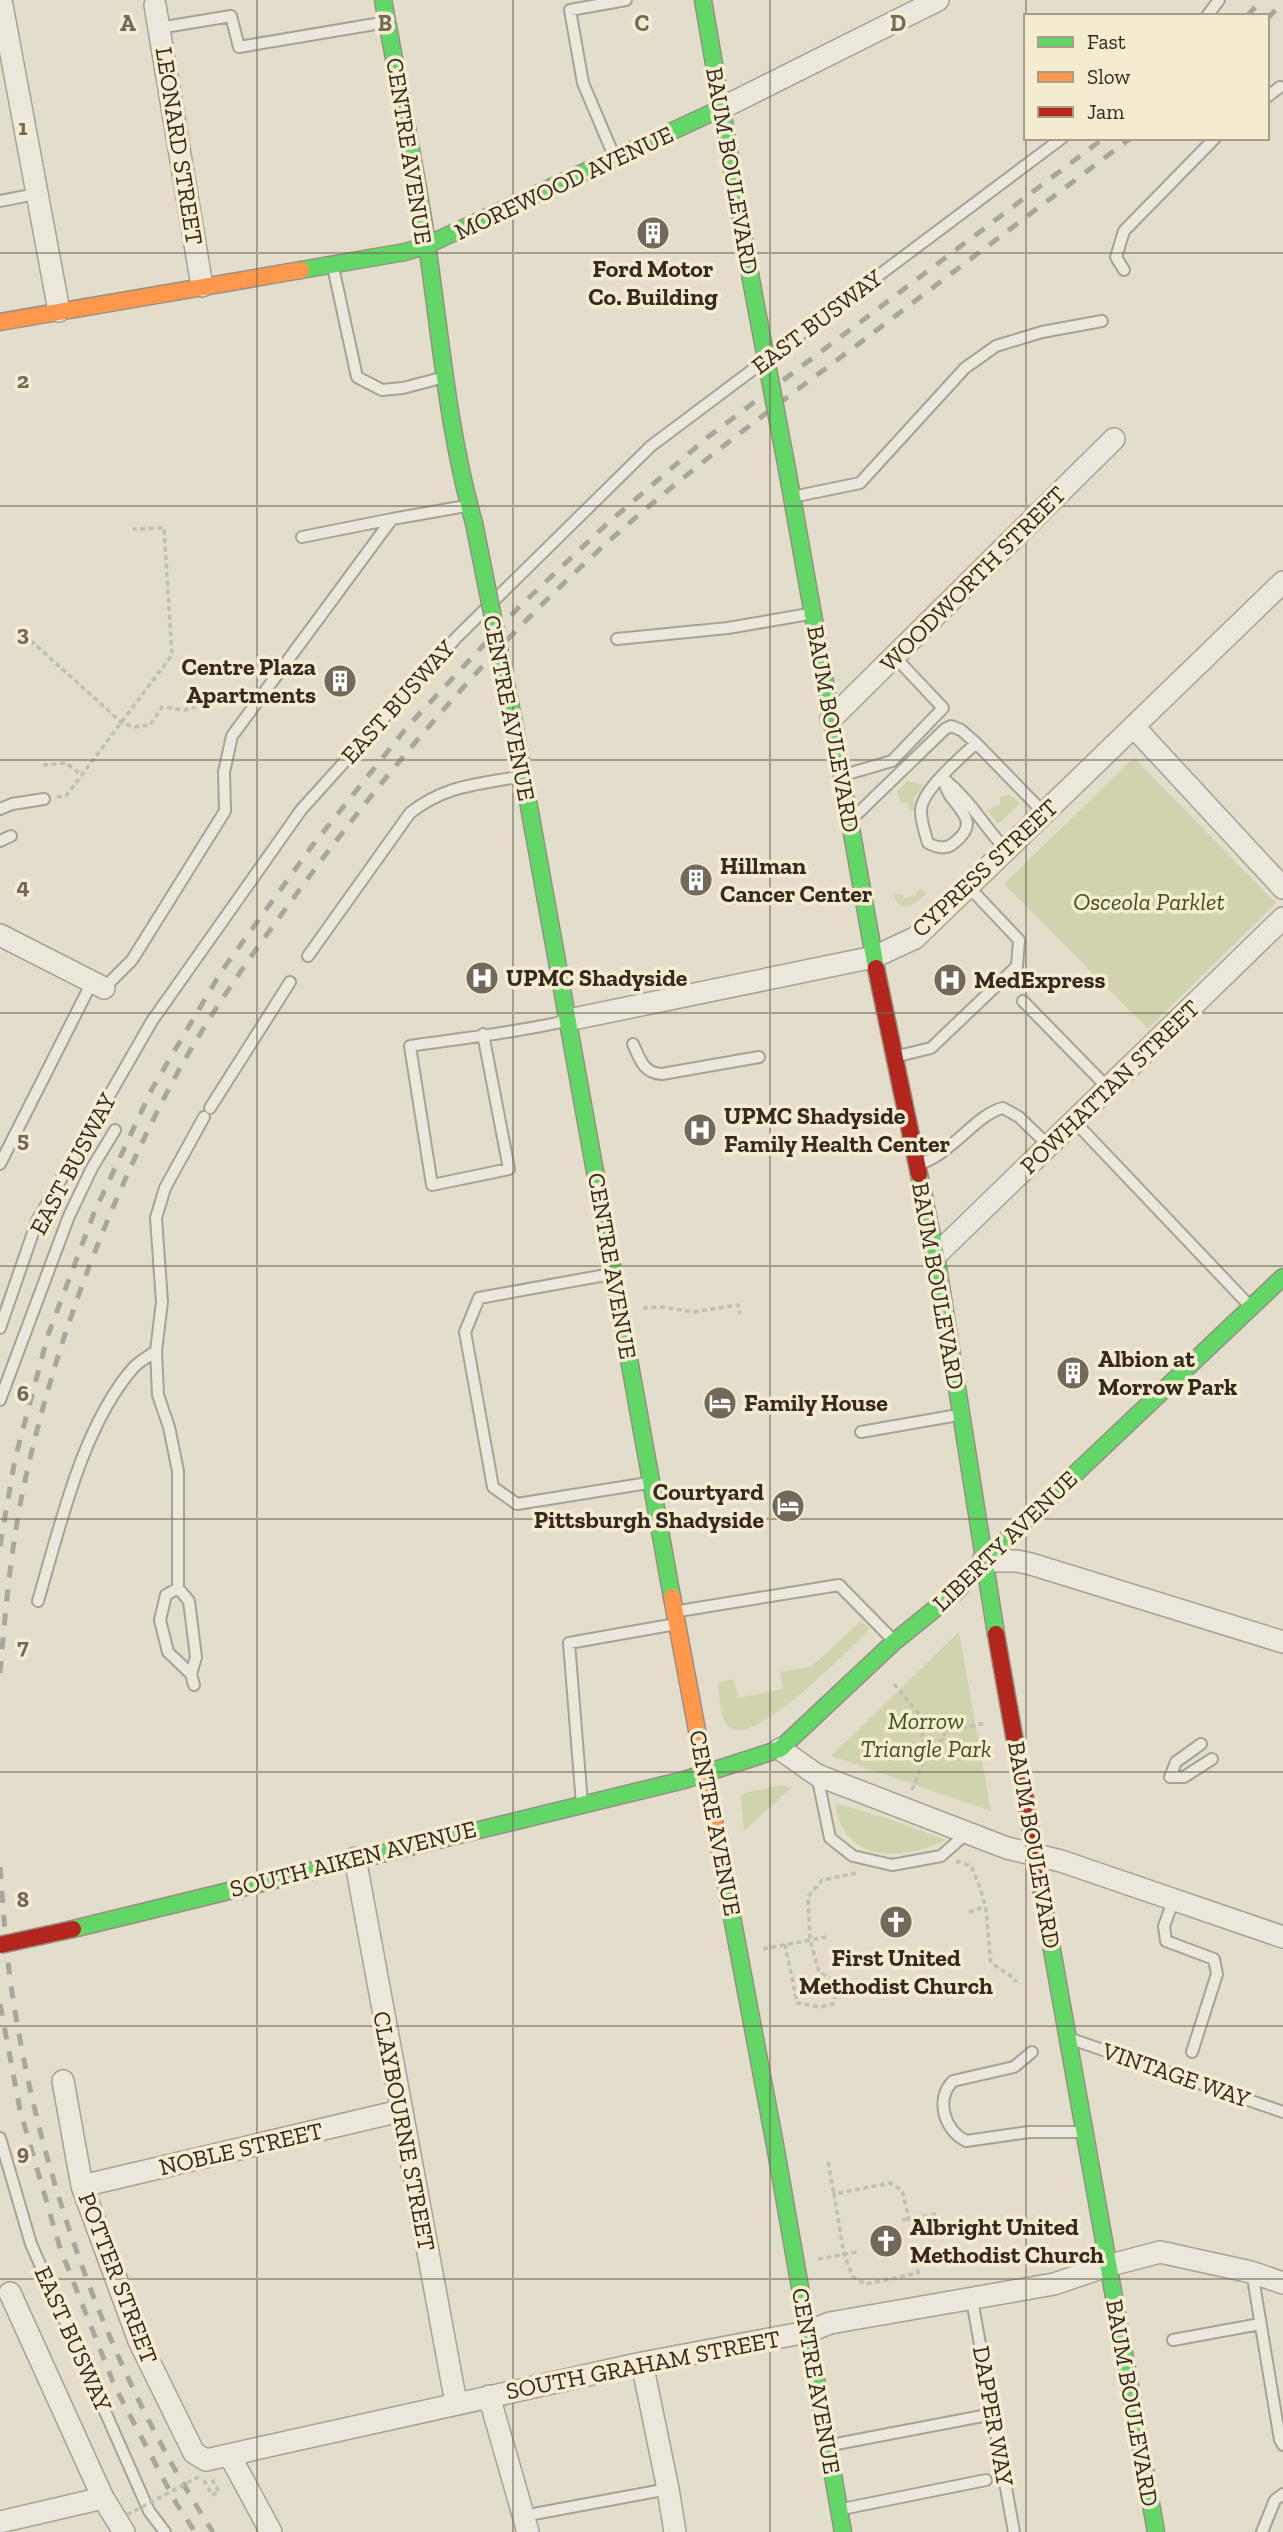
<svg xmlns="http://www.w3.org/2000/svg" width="1283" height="2532" viewBox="0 0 1283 2532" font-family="'Zilla Slab',serif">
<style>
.green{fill:#d0d3ad}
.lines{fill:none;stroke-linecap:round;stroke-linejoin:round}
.lane-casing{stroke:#a8a295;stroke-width:14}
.street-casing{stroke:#a8a295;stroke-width:24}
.fast-casing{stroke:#979184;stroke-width:19}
.slow-casing{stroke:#979184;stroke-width:19}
.jam-casing{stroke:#979184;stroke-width:19}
.path{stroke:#c3beb4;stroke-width:3.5;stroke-dasharray:5 3.5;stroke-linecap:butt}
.lane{stroke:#ebe7dd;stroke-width:10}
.street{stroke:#ebe7dd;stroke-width:21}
.fast{stroke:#63d668;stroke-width:16}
.slow{stroke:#ff974d;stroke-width:16}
.jam{stroke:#b3261e;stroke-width:16}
.rail{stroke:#aaa69d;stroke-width:5;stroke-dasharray:12 12;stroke-linecap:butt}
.fast-bridge-casing{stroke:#979184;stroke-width:19;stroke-linecap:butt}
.jam-bridge-casing{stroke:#979184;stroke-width:19;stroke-linecap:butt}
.path-bridge{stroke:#c3beb4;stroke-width:3.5;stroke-dasharray:5 3.5;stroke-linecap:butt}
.fast-bridge{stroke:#63d668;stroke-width:16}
.jam-bridge{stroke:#b3261e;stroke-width:16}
.grid{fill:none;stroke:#72695a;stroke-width:2;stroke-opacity:0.55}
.labels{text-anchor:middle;stroke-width:7;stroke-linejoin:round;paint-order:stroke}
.street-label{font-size:24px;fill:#352a1d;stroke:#f4ecd0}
.poi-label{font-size:24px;font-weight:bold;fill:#352a1d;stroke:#f4ecd0;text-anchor:start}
.park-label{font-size:24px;font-style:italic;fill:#435124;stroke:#f4ecd0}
.grid-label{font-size:23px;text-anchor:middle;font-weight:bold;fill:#72695a;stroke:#f4ecd0;stroke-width:7;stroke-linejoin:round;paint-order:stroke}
</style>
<rect width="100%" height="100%" fill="#e3ddcb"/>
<!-- green -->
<path class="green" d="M1134,758L1276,903L1148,1029L1004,884Z
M908,781L924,785L914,798V810L909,811L908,802L901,803L897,791Z
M1009,795L1019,802L1018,805L998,824L987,810L1000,805V796Z
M920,888L927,893C916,903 901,917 894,895L902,894L904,898L915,896Z
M860,1622L867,1625L869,1630C849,1649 757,1745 731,1728C719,1721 720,1694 718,1682L734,1679L738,1698L783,1689L780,1672L812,1666Z
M959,1632L991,1811L831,1756Z
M781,1785L792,1787L744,1831L741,1797L745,1793Z
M835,1803L889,1819L946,1840C902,1861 843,1864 835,1803Z"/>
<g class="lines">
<defs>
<path id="lane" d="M1207,16L1219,0
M159,28L231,16L239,47L387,22
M1267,97L1280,87
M614,156L583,83L570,10L626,0
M0,201L36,194
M333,267L357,377L382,390L403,388L441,378
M1124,270L1116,257L1124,231L1215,138
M797,496L860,483L965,368L996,346L1042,332L1102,321
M302,537L392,519
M617,639L728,628L809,614
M976,743L1044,813
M844,775L892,761L943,708L894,656
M944,779C970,800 984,826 1006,850
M0,809L12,804L44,799
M854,817L945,729L951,726L961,730L976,743C961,758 921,790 921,811C921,822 925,833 928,843C937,848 946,850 954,843C977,825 965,815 951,797C947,792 945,784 942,777
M0,841L11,836
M308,956L410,813C447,784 478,785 522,776
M104,988L132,960L225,811L224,772L232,736L392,519L466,506
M1023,1001L1108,1088
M483,1034L509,1169L432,1185L410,1046C462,1038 514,1033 566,1021
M633,1044C640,1059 643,1073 662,1074L759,1057
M898,1056L931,1048L1017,966L1019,940L968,886
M210,1108L290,982
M1074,1121L1248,1304
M0,1164L92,982
M920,1164C952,1153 978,1113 1003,1108L1019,1117L1049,1146
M611,1274L479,1298L465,1332L493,1487L517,1504L648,1483
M0,1328L37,1221L152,1021L301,810L457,637L651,446L1062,138
M0,1400L69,1216L92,1168L115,1130
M861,1432L958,1415
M178,1588V1471L169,1427L158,1395L156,1351L162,1302L156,1218L165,1188L204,1117
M38,1601C60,1527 82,1426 134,1367C140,1361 149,1356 156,1351
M679,1611L839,1585L893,1640
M191,1674L168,1652L160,1620L166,1595L178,1588L189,1601L196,1657L191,1674L194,1685
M1201,1744L1176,1762L1170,1777H1184L1212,1759
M817,1775L830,1838L853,1856L892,1865L941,1856L967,1833
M582,1804L569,1643L676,1624
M1174,1899L1164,1926L1166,1941L1214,1959L1217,1974L1192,2052
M1074,2040L1283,2112
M1032,2052L1014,2067L953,2081C935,2099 944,2130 966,2141L1029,2132H1080
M0,2138L31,2244L149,2511L165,2532
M1252,2272L1280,2440L1283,2445
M972,2300L1014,2532
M1173,2340L1260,2324
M831,2445L993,2414
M842,2509L986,2480
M523,2516L668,2489
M1262,2532L1275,2500L1283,2494"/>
<path id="street" d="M1,0L59,311
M155,5L202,286
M722,108L938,0
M831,719L1114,439
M1134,727L1283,888
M0,935L104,988
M568,1020L874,957L915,938L1283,582
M936,1255L1283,918
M983,1561H1017L1031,1564L1283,1642
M780,1749L817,1775L1007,1848L1061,1861L1283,1937
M355,1858L456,2403
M63,2081L82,2186L139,2341L194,2453L206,2460L642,2363L807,2332L830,2323L1054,2284L1107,2266L1160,2252L1251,2272L1283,2283
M82,2186L400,2111
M10,2293L103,2498L124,2532
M642,2363L668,2489L675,2532
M489,2396L528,2532
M230,2456L271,2532
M0,2522L103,2498"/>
<path id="fast" d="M383,0C397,75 412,150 424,225C440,326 446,424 474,523
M703,0L752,285
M301,270L405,252L425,246L722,108
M787,469L876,968
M513,718L672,1597
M919,1174L936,1255L996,1634
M983,1561L1283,1277
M720,1853L775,2145L843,2532
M73,1929L684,1780L780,1749L894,1642L957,1591L983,1561
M1049,1933L1156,2532"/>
<path id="slow" d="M0,322L301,270
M672,1597L720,1853"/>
<path id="jam" d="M876,968L919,1174
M996,1634L1049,1933"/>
</defs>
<!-- lane casing -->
<use href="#lane" class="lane-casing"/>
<!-- street casing -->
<use href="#street" class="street-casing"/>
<!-- fast casing -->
<use href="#fast" class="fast-casing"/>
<!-- slow casing -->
<use href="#slow" class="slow-casing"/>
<!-- jam casing -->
<use href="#jam" class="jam-casing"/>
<!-- path -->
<path class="path" d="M18,629L122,723L134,727L150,725L162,707L185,710L249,689
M43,765L66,763L82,775
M57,797L66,796L172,655L164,528L133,529
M643,1308L663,1307L693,1312L738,1305L740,1314
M894,1684L926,1722L922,1736L924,1741L937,1743L944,1738V1724L940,1719L933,1718L926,1722
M945,1731L986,1723
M912,1790L931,1744
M956,1861L971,1866C978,1882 986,1901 987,1919C988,1934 989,1947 991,1963L1014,1978L1016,1982
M856,1873L822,1880L808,1897L810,1940L819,1972L839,1983L867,1993L885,1989V1997
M969,1912L985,1907
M785,1944L797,2003L821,2007L833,2004L839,1983
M763,1949L826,1937
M828,2162L834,2194
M902,2220L909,2219
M818,2259L857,2252
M916,2261L918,2273L866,2284L853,2277L844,2255L834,2194L890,2183L902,2190L909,2219L936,2214
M204,2480L212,2495L219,2492L211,2478"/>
<!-- lane -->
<use href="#lane" class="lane"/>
<!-- street -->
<use href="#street" class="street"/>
<!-- fast -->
<use href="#fast" class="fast"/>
<!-- slow -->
<use href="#slow" class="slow"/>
<!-- jam -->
<use href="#jam" class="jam"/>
<!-- rail -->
<path class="rail" d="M1247,16L1262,0
M1267,19L1283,2
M0,1546L15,1459L48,1335L94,1213L152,1089L221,972L312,846L408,726L519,607L609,522L708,437L1104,138
M0,1673C6,1604 12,1534 28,1467C57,1341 103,1219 161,1104C195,1036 239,972 284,911C382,775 493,644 619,532C694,466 774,407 853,348C945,278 1038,208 1131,138
M0,1867C3,1904 5,1941 10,1978C36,2168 108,2371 213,2532
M0,2004L20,2110L60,2248L115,2387L176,2503L195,2532"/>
<defs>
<path id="fast-bridge" d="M752,285L787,469
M474,523L513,718"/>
<path id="jam-bridge" d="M0,1945L73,1929"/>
</defs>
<!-- fast-bridge casing -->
<use href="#fast-bridge" class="fast-bridge-casing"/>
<!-- jam-bridge casing -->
<use href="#jam-bridge" class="jam-bridge-casing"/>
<!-- path-bridge -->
<path class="path-bridge" d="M127,2515L202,2475"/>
<!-- fast-bridge -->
<use href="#fast-bridge" class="fast-bridge"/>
<!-- jam-bridge -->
<use href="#jam-bridge" class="jam-bridge"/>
</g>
<!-- grid -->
<path class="grid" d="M257,0V2532M513,0V2532M770,0V2532M1026,0V16M1026,138V2532M0,253H1283M0,506H1283M0,760H1283M0,1013H1283M0,1266H1283M0,1519H1283M0,1772H1283M0,2026H1283M0,2279H1283"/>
<!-- icons -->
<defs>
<symbol id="building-disc" viewBox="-11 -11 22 22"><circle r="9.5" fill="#72695a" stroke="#f4ecd0"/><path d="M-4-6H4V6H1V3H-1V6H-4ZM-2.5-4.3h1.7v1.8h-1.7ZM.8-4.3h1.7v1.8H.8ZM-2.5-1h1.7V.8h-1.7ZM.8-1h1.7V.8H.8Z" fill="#fff"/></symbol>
<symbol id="hospital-disc" viewBox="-11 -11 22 22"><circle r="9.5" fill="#72695a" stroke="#f4ecd0"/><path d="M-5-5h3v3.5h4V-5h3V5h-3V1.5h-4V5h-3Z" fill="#fff"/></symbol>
<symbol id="hotel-disc" viewBox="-11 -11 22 22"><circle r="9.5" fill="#72695a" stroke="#f4ecd0"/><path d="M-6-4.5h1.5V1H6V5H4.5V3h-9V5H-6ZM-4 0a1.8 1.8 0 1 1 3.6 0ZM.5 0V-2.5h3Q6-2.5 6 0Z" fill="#fff"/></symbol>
<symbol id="church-disc" viewBox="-11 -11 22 22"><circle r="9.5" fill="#72695a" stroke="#f4ecd0"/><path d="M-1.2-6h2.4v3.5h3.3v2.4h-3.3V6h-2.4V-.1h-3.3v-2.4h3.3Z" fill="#fff"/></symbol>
</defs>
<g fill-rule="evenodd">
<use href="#building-disc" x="634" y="214" width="38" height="38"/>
<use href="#building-disc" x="321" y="662" width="38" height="38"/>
<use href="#building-disc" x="677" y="861" width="38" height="38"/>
<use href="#hospital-disc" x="463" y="959" width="38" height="38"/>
<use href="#hospital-disc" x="931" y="961" width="38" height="38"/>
<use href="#hospital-disc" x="681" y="1111" width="38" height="38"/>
<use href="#building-disc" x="1054" y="1354" width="38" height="38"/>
<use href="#hotel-disc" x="701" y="1384" width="38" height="38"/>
<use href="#hotel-disc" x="769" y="1487" width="38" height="38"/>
<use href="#church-disc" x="877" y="1903" width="38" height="38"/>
<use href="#church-disc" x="867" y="2222" width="38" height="38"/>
</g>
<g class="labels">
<!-- street labels -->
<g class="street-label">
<text transform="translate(179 146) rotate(81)" y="8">LEONARD STREET</text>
<text transform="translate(409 151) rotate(81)" y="8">CENTRE AVENUE</text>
<text transform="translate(732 171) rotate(80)" y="8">BAUM BOULEVARD</text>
<text transform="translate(564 183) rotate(-25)" y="8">MOREWOOD AVENUE</text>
<text transform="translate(817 322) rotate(-37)" y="8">EAST BUSWAY</text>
<text transform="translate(973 579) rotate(-45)" y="8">WOODWORTH STREET</text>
<text transform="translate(398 702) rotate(-48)" y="8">EAST BUSWAY</text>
<text transform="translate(509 708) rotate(79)" y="8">CENTRE AVENUE</text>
<text transform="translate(833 729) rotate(80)" y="8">BAUM BOULEVARD</text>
<text transform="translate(985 868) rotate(-43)" y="8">CYPRESS STREET</text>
<text transform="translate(1110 1087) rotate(-44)" y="8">POWHATTAN STREET</text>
<text transform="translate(73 1164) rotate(-62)" y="8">EAST BUSWAY</text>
<text transform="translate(612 1266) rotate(80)" y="8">CENTRE AVENUE</text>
<text transform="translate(938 1286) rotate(80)" y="8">BAUM BOULEVARD</text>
<text transform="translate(1005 1541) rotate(-44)" y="8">LIBERTY AVENUE</text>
<text transform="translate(715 1823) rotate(79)" y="8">CENTRE AVENUE</text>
<text transform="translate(1034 1845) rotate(80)" y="8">BAUM BOULEVARD</text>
<text transform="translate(353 1859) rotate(-14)" y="8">SOUTH AIKEN AVENUE</text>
<text transform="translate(1176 2075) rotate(19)" y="8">VINTAGE WAY</text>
<text transform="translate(404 2131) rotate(79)" y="8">CLAYBOURNE STREET</text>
<text transform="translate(241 2149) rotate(-13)" y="8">NOBLE STREET</text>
<text transform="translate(118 2278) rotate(69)" y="8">POTTER STREET</text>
<text transform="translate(73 2339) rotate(66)" y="8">EAST BUSWAY</text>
<text transform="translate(643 2365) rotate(-11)" y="8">SOUTH GRAHAM STREET</text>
<text transform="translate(816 2381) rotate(80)" y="8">CENTRE AVENUE</text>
<text transform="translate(1132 2403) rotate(80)" y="8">BAUM BOULEVARD</text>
<text transform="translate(993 2416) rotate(80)" y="8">DAPPER WAY</text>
</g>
<!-- poi labels -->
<g class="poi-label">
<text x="653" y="277" text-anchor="middle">Ford Motor<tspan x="653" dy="28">Co. Building</tspan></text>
<text x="316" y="675" text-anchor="end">Centre Plaza<tspan x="316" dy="28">Apartments</tspan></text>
<text x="720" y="874">Hillman<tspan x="720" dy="28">Cancer Center</tspan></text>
<text x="506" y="986">UPMC Shadyside</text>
<text x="974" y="988">MedExpress</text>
<text x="724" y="1124">UPMC Shadyside<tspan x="724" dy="28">Family Health Center</tspan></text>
<text x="1098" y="1367">Albion at<tspan x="1098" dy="28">Morrow Park</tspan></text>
<text x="744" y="1411">Family House</text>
<text x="764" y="1500" text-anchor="end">Courtyard<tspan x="764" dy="28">Pittsburgh Shadyside</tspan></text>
<text x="896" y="1966" text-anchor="middle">First United<tspan x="896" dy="28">Methodist Church</tspan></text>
<text x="910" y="2235">Albright United<tspan x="910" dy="28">Methodist Church</tspan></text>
</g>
<!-- park labels -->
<g class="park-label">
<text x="1149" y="910">Osceola Parklet</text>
<text x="926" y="1729">Morrow<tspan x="926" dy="28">Triangle Park</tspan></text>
</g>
</g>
<g class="grid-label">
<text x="128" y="31">A</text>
<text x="385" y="31">B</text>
<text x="642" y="31">C</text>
<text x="898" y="31">D</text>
<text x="23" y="135">1</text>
<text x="23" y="388">2</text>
<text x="23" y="641">3</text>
<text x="23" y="894">4</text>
<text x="23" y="1147">5</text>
<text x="23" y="1401">6</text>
<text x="23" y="1654">7</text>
<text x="23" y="1907">8</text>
<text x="23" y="2160">9</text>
</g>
<!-- legend -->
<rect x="1024" y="14" width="245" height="126" fill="#f4ecd0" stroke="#a89e88" stroke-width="2"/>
<rect x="1038" y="37" width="35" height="10" fill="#63d668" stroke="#a89e88" stroke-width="2"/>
<text x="1087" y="49" font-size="21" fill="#352a1d">Fast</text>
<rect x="1038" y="72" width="35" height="10" fill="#ff974d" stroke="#a89e88" stroke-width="2"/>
<text x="1087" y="84" font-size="21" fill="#352a1d">Slow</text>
<rect x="1038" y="107" width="35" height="10" fill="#b3261e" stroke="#a89e88" stroke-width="2"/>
<text x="1087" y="119" font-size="21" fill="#352a1d">Jam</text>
</svg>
